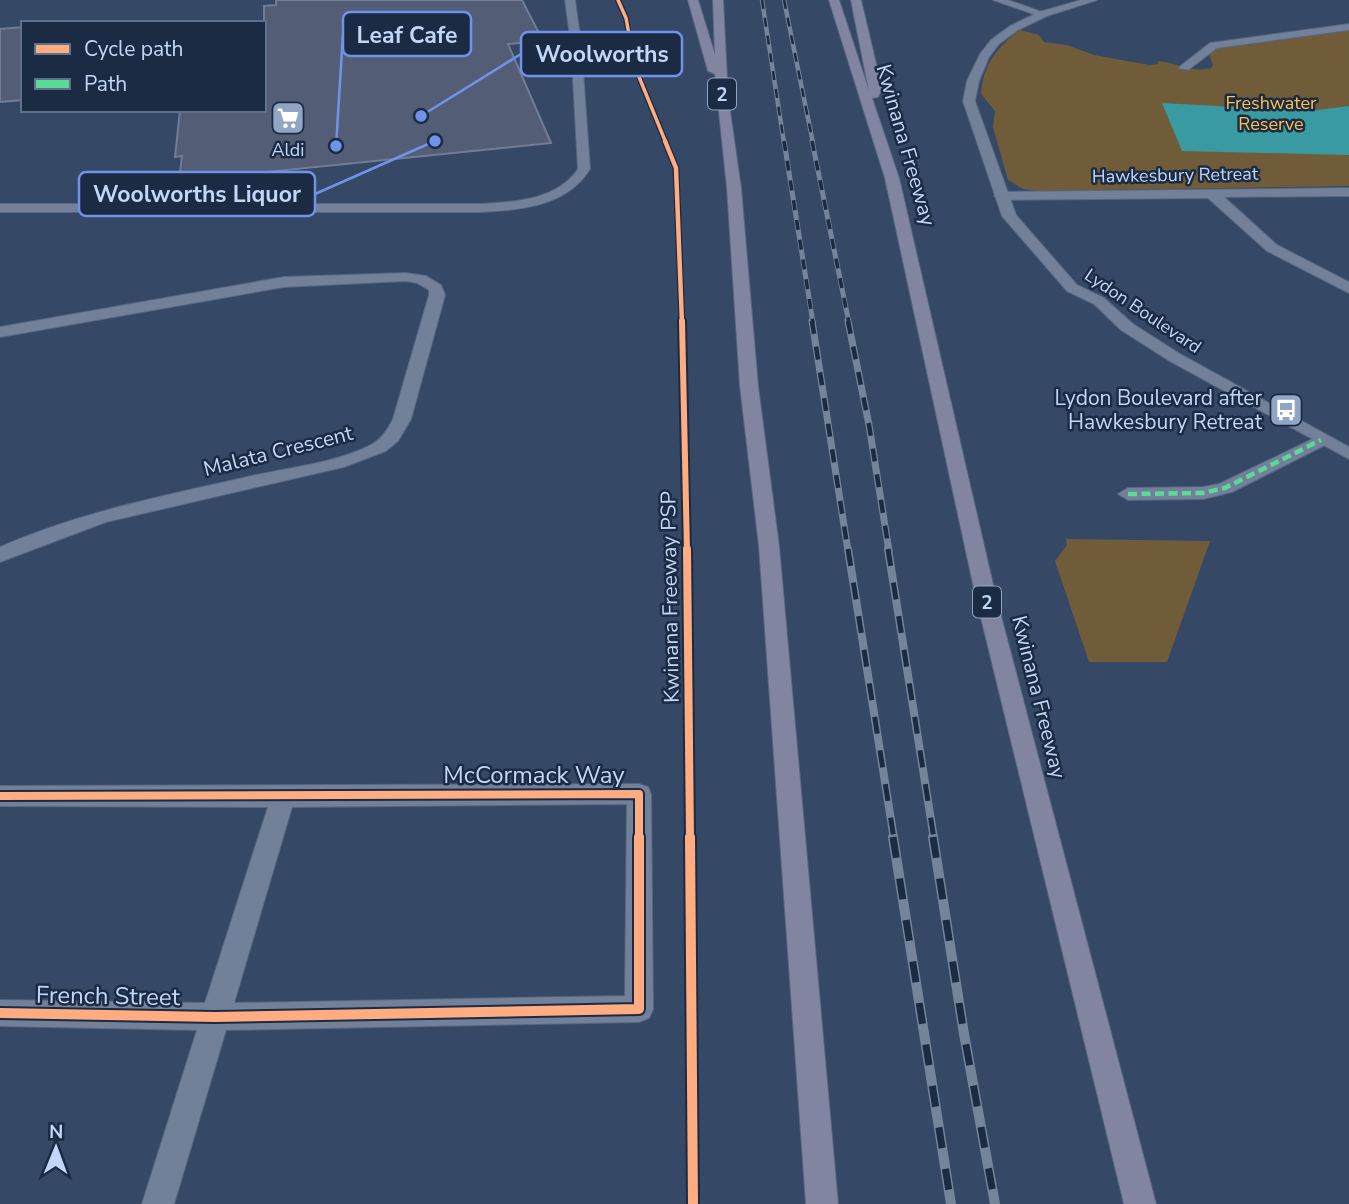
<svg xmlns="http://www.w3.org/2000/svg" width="1349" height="1204" viewBox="0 0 1349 1204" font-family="'Nunito Sans',sans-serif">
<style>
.green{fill:#715c39}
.water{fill:#399aa1}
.building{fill:#535d76;stroke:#727c97;stroke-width:2}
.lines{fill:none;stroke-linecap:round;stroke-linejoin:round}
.minor-casing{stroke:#556680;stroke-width:2}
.tertiary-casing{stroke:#556680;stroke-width:2}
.motorway-casing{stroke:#556680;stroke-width:2}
.minor{fill:#728199;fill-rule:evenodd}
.tertiary{fill:#728199;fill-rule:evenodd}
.motorway{fill:#8285a1;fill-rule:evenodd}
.rail-far4-casing{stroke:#768499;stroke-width:4.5}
.rail-far3-casing{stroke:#768499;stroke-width:5}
.rail-far2-casing{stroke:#768499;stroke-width:7}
.rail-far1-casing{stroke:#768499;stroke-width:8}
.rail-casing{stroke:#768499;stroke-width:10}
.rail-far4{stroke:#1b2b44;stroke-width:2.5;stroke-dasharray:9;stroke-linecap:butt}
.rail-far3{stroke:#1b2b44;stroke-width:3.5;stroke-dasharray:10;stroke-linecap:butt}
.rail-far2{stroke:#1b2b44;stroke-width:4.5;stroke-dasharray:13;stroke-linecap:butt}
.rail-far1{stroke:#1b2b44;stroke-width:5;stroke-dasharray:17;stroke-linecap:butt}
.rail{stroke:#1b2b44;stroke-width:7;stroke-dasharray:21;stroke-linecap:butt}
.quiet{stroke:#5adb95;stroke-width:4.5;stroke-dasharray:9 4.5;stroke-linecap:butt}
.cycleway-far4-casing{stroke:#1b2b44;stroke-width:6}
.cycleway-far3-casing{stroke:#1b2b44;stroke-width:7}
.cycleway-far2-casing{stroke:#1b2b44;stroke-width:10}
.cycleway-far1-casing{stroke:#1b2b44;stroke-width:12}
.cycleway-casing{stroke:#1b2b44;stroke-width:14}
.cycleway-far4{stroke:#ffac80;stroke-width:3.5}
.cycleway-far3{stroke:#ffac80;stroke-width:4.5}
.cycleway-far2{stroke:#ffac80;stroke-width:6}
.cycleway-far1{stroke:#ffac80;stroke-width:8}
.cycleway{stroke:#ffac80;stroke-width:10}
.labels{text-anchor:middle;stroke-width:5;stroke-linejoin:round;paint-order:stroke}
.far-park-label{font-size:18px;fill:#ffc04c;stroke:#1b2b44}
.far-poi-label{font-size:18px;fill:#c2d7f8;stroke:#1b2b44}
.far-street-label{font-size:18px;fill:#c2d7f8;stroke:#1b2b44}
.shield{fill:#1b2b44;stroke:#90a3c2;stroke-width:2}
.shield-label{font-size:19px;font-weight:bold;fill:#c2d7f8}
.street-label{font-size:21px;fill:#c2d7f8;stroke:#1b2b44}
.poi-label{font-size:21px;fill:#c2d7f8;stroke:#1b2b44;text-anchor:end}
.near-street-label{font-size:24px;fill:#c2d7f8;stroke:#1b2b44}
.leader{fill:none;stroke:#7092e8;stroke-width:2.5}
.callout-dot{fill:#7092e8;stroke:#1b2b44;stroke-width:2.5}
.callout{fill:#1b2b44;stroke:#7092e8;stroke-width:2.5}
.callout-label{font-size:23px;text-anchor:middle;font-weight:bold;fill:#c2d7f8}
</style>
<rect width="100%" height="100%" fill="#354866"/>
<!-- green -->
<path class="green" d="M1020,30L1039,35L1044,42L1067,45L1094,55L1149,65L1158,64V61C1177,63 1191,73 1211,68L1213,65L1209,54L1219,47L1349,30V186L1040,191L1023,189L1008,180L993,127L995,111L981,94C983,65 997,47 1020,30Z
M1066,539L1210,541L1167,662H1089L1055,561L1067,545Z"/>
<!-- water -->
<path class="water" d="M1162,103L1310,111L1349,106V155L1182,151Z"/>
<!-- building -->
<path class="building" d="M276,0H522L543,41L508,44L551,143L179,181L182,156L175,157L180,110H264V6L276,5Z
M23,27V100L0,102V29Z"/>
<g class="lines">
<defs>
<path id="minor" d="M565,0H575L581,43L590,169C567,206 522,210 481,212H0V204H481C515,202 557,200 578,169L571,43Z
M993,0H1008L1048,14L1039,16Z
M1349,24V30L1217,48L1188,70L1178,68L1210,43Z
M1349,188V196L1224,197L1277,245L1349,282V293L1267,251L1208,198L1001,200L994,196L1001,192Z
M406,273L426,276L441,285L445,295L411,419L398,441L386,451L344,467L106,522L0,562V547C82,511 169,495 256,475C293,467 334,463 369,446C381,440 387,431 393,419L429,295V290L417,283L406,281L284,287L0,337V327L284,277Z
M1321,435L1330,440L1327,444L1232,492L1203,499L1128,500L1118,494L1128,488L1203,487L1219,484Z
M639,784L648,787L651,794L653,1009L649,1018L639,1022L226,1030L174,1204H142L197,1030L0,1026V1000L205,1003L268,807L0,806V786ZM627,804L625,996L234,1003L292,807Z"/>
<path id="tertiary" d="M1081,0H1097L1047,16L1018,30L999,44L989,57L979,81L975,101L1016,215L1077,285L1104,298L1133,324L1180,354L1349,447V459L1168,360L1121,330L1094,304L1067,291L1002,216L963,101L967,81L980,54L991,40L1010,26L1039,12Z"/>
<path id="motorway" d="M688,0H698L715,55L713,0H723L728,97L741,188L758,386L779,546L838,1204H806L759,546L740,386L727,188L715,74L708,71Z
M829,0H839L869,91L851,0H861L882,89L878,97L872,98L899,178L995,593L1156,1204H1124L975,593L885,178Z"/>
</defs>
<!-- minor casing -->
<use href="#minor" class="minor-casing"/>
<!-- tertiary casing -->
<use href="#tertiary" class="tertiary-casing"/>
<!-- motorway casing -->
<use href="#motorway" class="motorway-casing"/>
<!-- minor -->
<use href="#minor" class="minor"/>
<!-- tertiary -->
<use href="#tertiary" class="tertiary"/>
<!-- motorway -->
<use href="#motorway" class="motorway"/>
<defs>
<path id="rail-far4" d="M762,0L784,143
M784,0L813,143"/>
<path id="rail-far3" d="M784,141L813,323
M812,141L849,323"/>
<path id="rail-far2" d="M812,321L848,551
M848,321L869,425L889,551"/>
<path id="rail-far1" d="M848,549L894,839
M888,549L934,839"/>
<path id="rail" d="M893,837L951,1204
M933,837L964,1034L995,1204"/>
</defs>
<!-- rail-far4 casing -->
<use href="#rail-far4" class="rail-far4-casing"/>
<!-- rail-far3 casing -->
<use href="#rail-far3" class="rail-far3-casing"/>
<!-- rail-far2 casing -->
<use href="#rail-far2" class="rail-far2-casing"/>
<!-- rail-far1 casing -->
<use href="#rail-far1" class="rail-far1-casing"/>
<!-- rail casing -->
<use href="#rail" class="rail-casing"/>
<!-- rail-far4 -->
<use href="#rail-far4" class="rail-far4"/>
<!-- rail-far3 -->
<use href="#rail-far3" class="rail-far3"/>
<!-- rail-far2 -->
<use href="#rail-far2" class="rail-far2"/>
<!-- rail-far1 -->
<use href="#rail-far1" class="rail-far1"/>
<!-- rail -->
<use href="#rail" class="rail"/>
<!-- quiet -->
<path class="quiet" d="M1128,494L1203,493L1225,488L1321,440"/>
<defs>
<path id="cycleway-far4" d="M618,0L626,18L635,67L666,143"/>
<path id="cycleway-far3" d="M665,141L676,168L682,323"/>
<path id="cycleway-far2" d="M682,321L687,551"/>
<path id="cycleway-far1" d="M687,549L690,839
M0,796L639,794V839"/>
<path id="cycleway" d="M690,837L693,1204
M0,1013L215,1017L639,1009V837"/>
</defs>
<!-- cycleway-far4 casing -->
<use href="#cycleway-far4" class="cycleway-far4-casing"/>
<!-- cycleway-far3 casing -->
<use href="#cycleway-far3" class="cycleway-far3-casing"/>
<!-- cycleway-far2 casing -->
<use href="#cycleway-far2" class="cycleway-far2-casing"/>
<!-- cycleway-far1 casing -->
<use href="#cycleway-far1" class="cycleway-far1-casing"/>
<!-- cycleway casing -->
<use href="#cycleway" class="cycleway-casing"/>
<!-- cycleway-far4 -->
<use href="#cycleway-far4" class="cycleway-far4"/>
<!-- cycleway-far3 -->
<use href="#cycleway-far3" class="cycleway-far3"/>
<!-- cycleway-far2 -->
<use href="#cycleway-far2" class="cycleway-far2"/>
<!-- cycleway-far1 -->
<use href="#cycleway-far1" class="cycleway-far1"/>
<!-- cycleway -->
<use href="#cycleway" class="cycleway"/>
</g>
<!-- icons -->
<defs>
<symbol id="supermarket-square" viewBox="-11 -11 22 22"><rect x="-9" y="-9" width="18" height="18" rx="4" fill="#91a5c5" stroke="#1b2b44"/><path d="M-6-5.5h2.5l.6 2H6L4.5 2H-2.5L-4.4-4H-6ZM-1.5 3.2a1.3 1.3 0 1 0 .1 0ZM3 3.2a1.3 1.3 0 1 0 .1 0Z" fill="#fff"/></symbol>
<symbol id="bus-square" viewBox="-11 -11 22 22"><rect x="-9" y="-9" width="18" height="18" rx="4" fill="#91a5c5" stroke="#1b2b44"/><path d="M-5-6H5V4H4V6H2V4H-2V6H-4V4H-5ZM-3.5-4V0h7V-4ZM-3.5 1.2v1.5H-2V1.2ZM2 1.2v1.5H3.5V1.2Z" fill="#fff"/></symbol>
</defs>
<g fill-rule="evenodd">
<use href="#supermarket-square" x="269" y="99" width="38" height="38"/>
<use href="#bus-square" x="1267" y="391" width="38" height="38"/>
</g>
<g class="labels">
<!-- far-park labels -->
<g class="far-park-label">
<text x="1271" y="109">Freshwater<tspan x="1271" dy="21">Reserve</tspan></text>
</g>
<!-- far-poi labels -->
<g class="far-poi-label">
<text x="288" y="156">Aldi</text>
</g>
<!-- far-street labels -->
<g class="far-street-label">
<text transform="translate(1175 175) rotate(-1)" y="6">Hawkesbury Retreat</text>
<text transform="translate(1143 311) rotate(34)" y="6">Lydon Boulevard</text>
</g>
<!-- shield labels -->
<g class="shield">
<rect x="708" y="78.5" width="28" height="31" rx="5"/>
<rect x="973" y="586.5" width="28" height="31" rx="5"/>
</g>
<g class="shield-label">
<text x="722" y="101">2</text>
<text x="987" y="609">2</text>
</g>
<!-- street labels -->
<g class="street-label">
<text transform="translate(906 145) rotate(74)" y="7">Kwinana Freeway</text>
<text transform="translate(278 451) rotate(-14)" y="7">Malata Crescent</text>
<text transform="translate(670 597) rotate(-91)" y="7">Kwinana Freeway PSP</text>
<text transform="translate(1039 697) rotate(76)" y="7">Kwinana Freeway</text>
</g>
<!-- poi labels -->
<g class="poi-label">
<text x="1262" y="405">Lydon Boulevard after<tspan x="1262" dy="24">Hawkesbury Retreat</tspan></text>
</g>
<!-- near-street labels -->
<g class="near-street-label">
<text x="534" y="783">McCormack Way</text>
<text transform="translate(108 996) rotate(1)" y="8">French Street</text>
</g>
</g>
<!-- callouts -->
<path class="leader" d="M336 146L343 34M421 116L521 54M435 141L315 194"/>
<g class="callout-dot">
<circle cx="336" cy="146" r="7"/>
<circle cx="421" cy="116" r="7"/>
<circle cx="435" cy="141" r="7"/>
</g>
<g class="callout">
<rect x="343" y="12" width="128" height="44" rx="7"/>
<rect x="521" y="32" width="161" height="44" rx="7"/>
<rect x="79" y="172" width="236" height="44" rx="7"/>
</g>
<g class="callout-label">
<text x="407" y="43">Leaf Cafe</text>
<text x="602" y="62">Woolworths</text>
<text x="197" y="202">Woolworths Liquor</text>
</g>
<!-- legend -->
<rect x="21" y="21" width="245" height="91" fill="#1b2b44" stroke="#5e708c" stroke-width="2"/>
<rect x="35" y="44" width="35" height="10" fill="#ffac80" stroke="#5e708c" stroke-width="2"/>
<text x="84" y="56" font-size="21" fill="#c2d7f8">Cycle path</text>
<rect x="35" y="79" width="35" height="10" fill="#5adb95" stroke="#5e708c" stroke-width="2"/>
<text x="84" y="91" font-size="21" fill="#c2d7f8">Path</text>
<!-- north arrow -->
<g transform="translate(56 1148) rotate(1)" stroke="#1b2b44" stroke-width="5" paint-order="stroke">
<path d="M0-5L12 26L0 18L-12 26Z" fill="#c2d7f8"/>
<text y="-10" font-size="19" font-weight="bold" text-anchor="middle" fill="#c2d7f8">N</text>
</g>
</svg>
